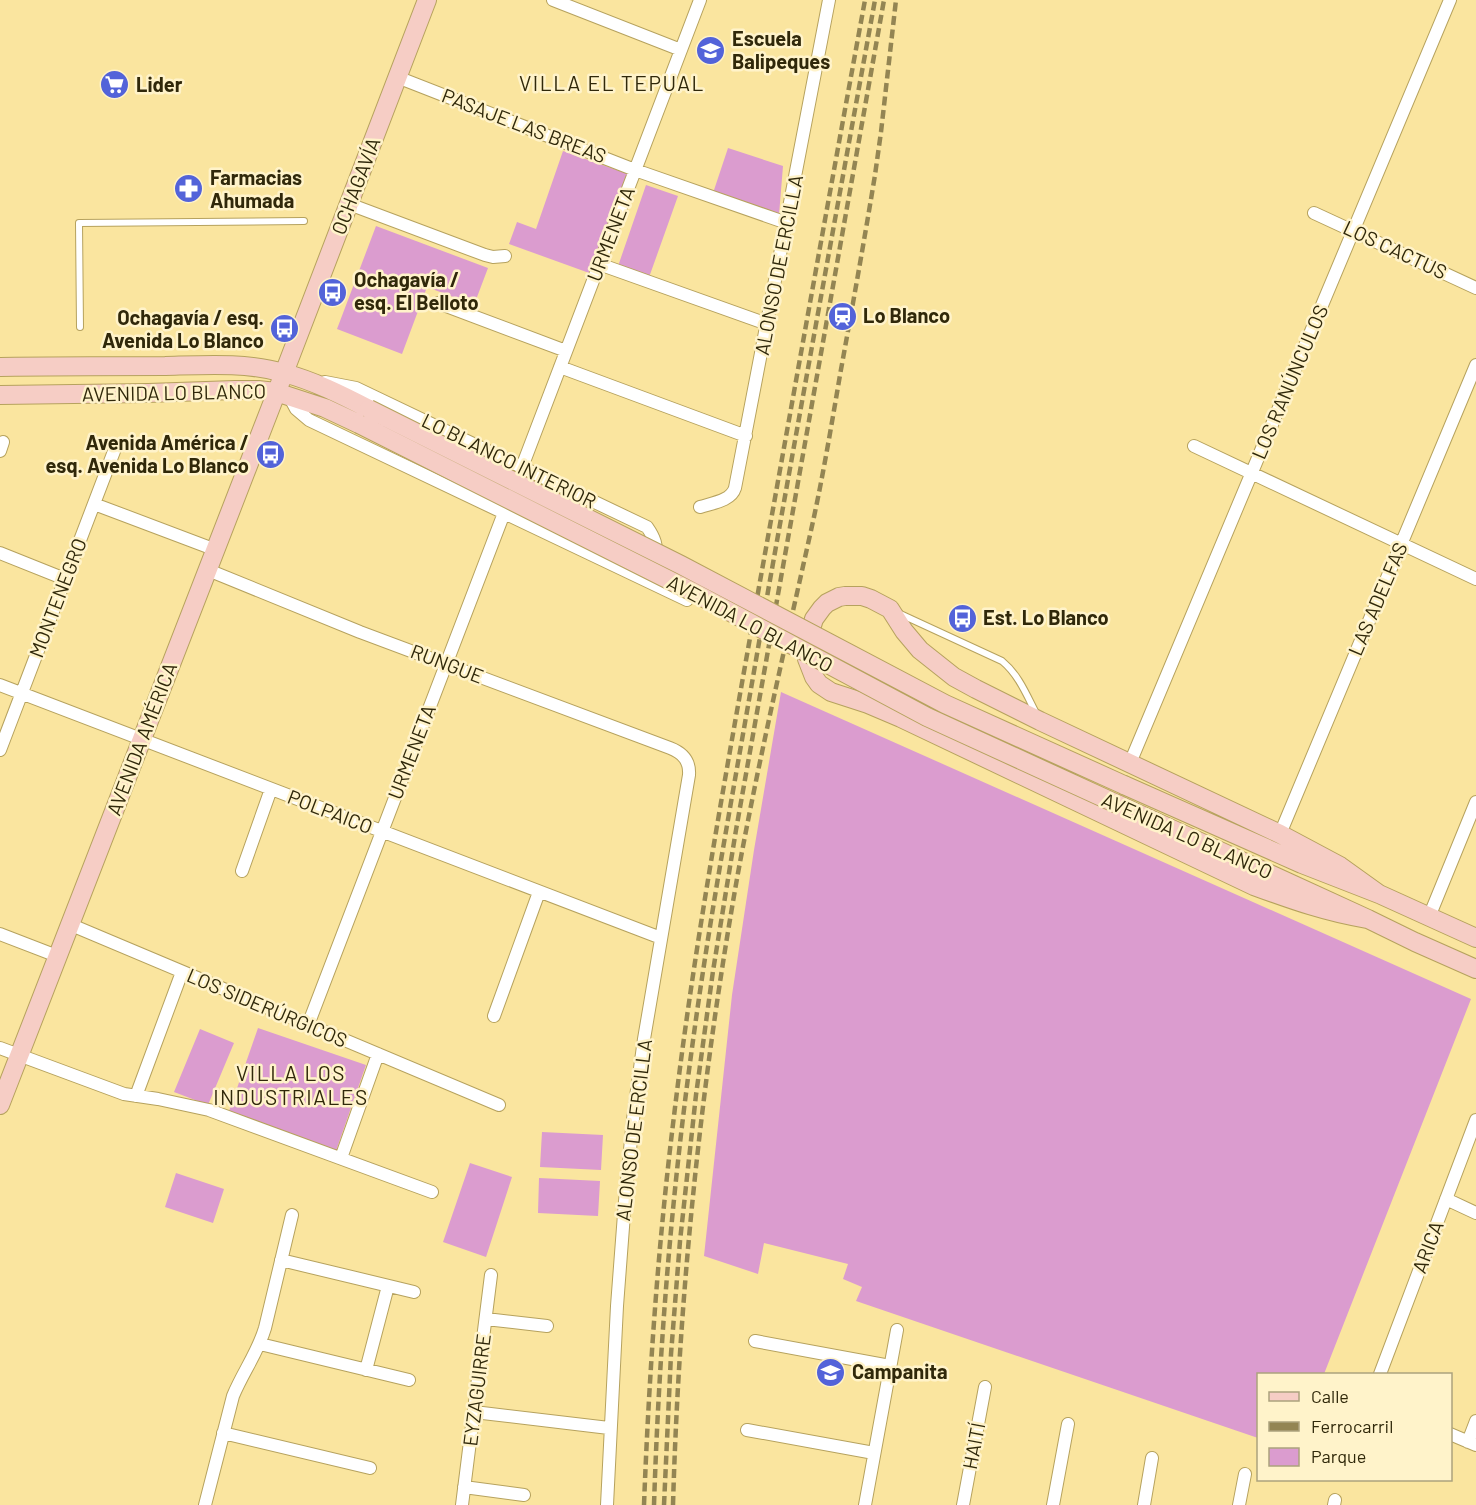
<svg xmlns="http://www.w3.org/2000/svg" width="1476" height="1505" viewBox="0 0 1476 1505" font-family="Barlow,sans-serif">
<style>
.green{fill:#db9ccf}
.lines{fill:none;stroke-linecap:round;stroke-linejoin:round}
.lane-casing{stroke:#b6a25e;stroke-width:8}
.street-casing{stroke:#b6a25e;stroke-width:14}
.secondary-casing{stroke:#b6a25e;stroke-width:20}
.lane{stroke:#fff;stroke-width:6}
.street{stroke:#fff;stroke-width:12}
.secondary{stroke:#f6cdc5;stroke-width:18}
.rail{stroke:#938553;stroke-width:4.5;stroke-dasharray:9 4.5;stroke-linecap:butt}
.secondary-bridge-casing{stroke:#b6a25e;stroke-width:20;stroke-linecap:butt}
.secondary-bridge{stroke:#f6cdc5;stroke-width:18}
.labels{text-anchor:middle;stroke-width:5;stroke-linejoin:round;paint-order:stroke}
.poi-label{font-size:20px;font-weight:bold;fill:#30280a;stroke:#fff3ca;text-anchor:start}
.street-label{font-size:20px;fill:#30280a;stroke:#fff3ca}
.neighbourhood-label{font-size:21px;letter-spacing:1.5px;fill:#30280a;stroke:#fff3ca}
</style>
<rect width="100%" height="100%" fill="#fae59f"/>
<!-- green -->
<path class="green" d="M728,148L783,166L779,215L713,193Z
M563,151L628,174L592,274L509,244L517,222L536,229Z
M646,185L678,196L647,283L616,272Z
M376,226L488,268L474,305L427,287L402,354L337,329Z
M781,692L1471,999L1324,1374H1258V1438L856,1301L862,1287L843,1279L848,1264L764,1243L758,1274L704,1256L732,995L754,850Z
M258,1028L366,1065L336,1151L228,1114Z
M200,1029L234,1043L208,1105L174,1092Z
M542,1132L603,1135L601,1170L540,1167Z
M470,1163L512,1177L486,1257L443,1242Z
M176,1173L224,1189L213,1223L165,1207Z
M539,1178L600,1181L598,1216L538,1213Z"/>
<g class="lines">
<defs>
<path id="lane" d="M80,327L79,223L304,221
M898,613L1002,661C1019,675 1027,696 1037,715"/>
<path id="street" d="M553,0L681,50
M397,77L635,170L787,223
M349,204L485,255L493,257L505,256
M1314,213L1476,288
M599,264L767,324
M438,303L566,351
M560,367L746,436
M325,382L356,388L647,527C654,537 658,546 655,558
M289,396L296,409L309,420L687,600
M1194,446L1476,579
M0,451L3,442
M522,467L700,0
M94,504L216,550
M700,507C712,503 731,501 735,488L829,0
M0,553L65,579
M208,570L360,632L670,748C683,753 690,761 689,775L644,1039L633,1119L625,1201L617,1306L607,1505
M0,685L661,938
M0,750L116,446
M1130,763L1450,0
M1280,834L1476,365
M242,871L271,789
M1429,917L1476,802
M69,924L499,1105
M0,934L57,956
M494,1016L539,892
M308,1025L504,513
M0,1048L124,1094L158,1099L209,1110L432,1192
M136,1096L182,972
M341,1158L378,1054
M1446,1199L1476,1213
M281,1260L414,1292
M486,1319L547,1326
M755,1341L890,1366
M260,1344L409,1380
M366,1370L388,1286
M1380,1374L1476,1120
M474,1412L609,1428
M747,1430L874,1453
M223,1433L370,1468
M1450,1434L1476,1445
M1468,1442L1476,1421
M464,1487L524,1495
M205,1505L233,1396C243,1372 258,1352 265,1328L292,1215
M462,1505L491,1275
M865,1505L897,1330
M963,1505L985,1387
M1053,1505L1068,1424
M1144,1505L1152,1458
M1239,1505L1245,1474
M1334,1505L1335,1500"/>
<path id="secondary" d="M0,367C55,366 110,366 165,366C204,365 246,362 284,373C314,381 342,395 369,409
M0,395L148,393L235,390H258L276,392L325,408L359,424
M1124,785L1302,864L1379,894L1476,938
M1117,804L1368,919L1415,942L1476,969
M1368,919C1329,913 1292,900 1254,886L901,718L868,704L831,692L819,684L814,677L807,659V642L814,619L822,608L827,603L839,597L845,596H862L871,599L890,609L904,631L920,650L954,677L976,689L1040,721L1280,834L1340,866L1379,894
M0,1105L284,373L427,0"/>
</defs>
<!-- lane casing -->
<use href="#lane" class="lane-casing"/>
<!-- street casing -->
<use href="#street" class="street-casing"/>
<!-- secondary casing -->
<use href="#secondary" class="secondary-casing"/>
<!-- lane -->
<use href="#lane" class="lane"/>
<!-- street -->
<use href="#street" class="street"/>
<!-- secondary -->
<use href="#secondary" class="secondary"/>
<!-- rail -->
<path class="rail" d="M644,1505C649,1375 658,1245 674,1116C695,939 728,763 759,587C794,392 829,196 865,0
M654,1505C659,1352 671,1200 692,1048C711,906 738,766 762,625C799,417 837,208 875,0
M664,1505L671,1354L680,1241L696,1095L713,971L736,830L884,0
M673,1505C679,1293 701,1081 738,873C759,759 785,647 810,535C822,482 831,428 840,375C852,309 864,242 875,175L881,132L896,0"/>
<defs>
<path id="secondary-bridge" d="M369,409L681,565L945,704L1124,785
M359,424L691,591L927,717L1117,804"/>
</defs>
<!-- secondary-bridge casing -->
<use href="#secondary-bridge" class="secondary-bridge-casing"/>
<!-- secondary-bridge -->
<use href="#secondary-bridge" class="secondary-bridge"/>
</g>
<!-- icons -->
<defs>
<symbol id="school-disc" viewBox="-11 -11 22 22"><circle r="9.5" fill="#5363d9" stroke="#fff3ca"/><path d="M0-5L7-2L0 1L-7-2ZM-4 1L0 2.5L4 1V4Q0 6-4 4Z" fill="#fff"/></symbol>
<symbol id="supermarket-disc" viewBox="-11 -11 22 22"><circle r="9.5" fill="#5363d9" stroke="#fff3ca"/><path d="M-6-5.5h2.5l.6 2H6L4.5 2H-2.5L-4.4-4H-6ZM-1.5 3.2a1.3 1.3 0 1 0 .1 0ZM3 3.2a1.3 1.3 0 1 0 .1 0Z" fill="#fff"/></symbol>
<symbol id="pharmacy-disc" viewBox="-11 -11 22 22"><circle r="9.5" fill="#5363d9" stroke="#fff3ca"/><path d="M-2-6h4v4h4v4h-4v4h-4v-4h-4v-4h4Z" fill="#fff"/></symbol>
<symbol id="bus-disc" viewBox="-11 -11 22 22"><circle r="9.5" fill="#5363d9" stroke="#fff3ca"/><path d="M-5-6H5V4H4V6H2V4H-2V6H-4V4H-5ZM-3.5-4V0h7V-4ZM-3.5 1.2v1.5H-2V1.2ZM2 1.2v1.5H3.5V1.2Z" fill="#fff"/></symbol>
<symbol id="station-disc" viewBox="-11 -11 22 22"><circle r="9.5" fill="#5363d9" stroke="#fff3ca"/><path d="M-3-6H3Q5-6 5-4V2Q5 4 3 4L4.5 6H3L1.5 4h-3L-3 6H-4.5L-3 4Q-5 4-5 2V-4Q-5-6-3-6ZM-3.5-4v3h7v-3ZM-3.5 1v1.5H-2V1ZM2 1v1.5H3.5V1Z" fill="#fff"/></symbol>
</defs>
<g fill-rule="evenodd">
<use href="#school-disc" x="694" y="34" width="33" height="33"/>
<use href="#supermarket-disc" x="98" y="68" width="33" height="33"/>
<use href="#pharmacy-disc" x="172" y="172" width="33" height="33"/>
<use href="#bus-disc" x="316" y="276" width="33" height="33"/>
<use href="#station-disc" x="826" y="300" width="33" height="33"/>
<use href="#bus-disc" x="268" y="312" width="33" height="33"/>
<use href="#bus-disc" x="254" y="438" width="33" height="33"/>
<use href="#bus-disc" x="946" y="602" width="33" height="33"/>
<use href="#school-disc" x="814" y="1356" width="33" height="33"/>
</g>
<g class="labels">
<!-- poi labels -->
<g class="poi-label">
<text x="732" y="46">Escuela<tspan x="732" dy="23">Balipeques</tspan></text>
<text x="136" y="92">Lider</text>
<text x="210" y="185">Farmacias<tspan x="210" dy="23">Ahumada</tspan></text>
<text x="354" y="287">Ochagavía /<tspan x="354" dy="23">esq. El Belloto</tspan></text>
<text x="863" y="323">Lo Blanco</text>
<text x="264" y="325" text-anchor="end">Ochagavía / esq.<tspan x="264" dy="23">Avenida Lo Blanco</tspan></text>
<text x="249" y="450" text-anchor="end">Avenida América /<tspan x="249" dy="23">esq. Avenida Lo Blanco</tspan></text>
<text x="983" y="625">Est. Lo Blanco</text>
<text x="852" y="1379">Campanita</text>
</g>
<!-- street labels -->
<g class="street-label">
<text transform="translate(524 126) rotate(21)" y="7">PASAJE LAS BREAS</text>
<text transform="translate(356 186) rotate(-69)" y="7">OCHAGAVÍA</text>
<text transform="translate(611 234) rotate(-69)" y="7">URMENETA</text>
<text transform="translate(1395 250) rotate(25)" y="7">LOS CACTUS</text>
<text transform="translate(779 265) rotate(-79)" y="7">ALONSO DE ERCILLA</text>
<text transform="translate(1290 382) rotate(-67)" y="7">LOS RANÚNCULOS</text>
<text transform="translate(174 393) rotate(-1)" y="7">AVENIDA LO BLANCO</text>
<text transform="translate(509 461) rotate(26)" y="7">LO BLANCO INTERIOR</text>
<text transform="translate(58 598) rotate(-69)" y="7">MONTENEGRO</text>
<text transform="translate(1378 599) rotate(-67)" y="7">LAS ADELFAS</text>
<text transform="translate(750 624) rotate(28)" y="7">AVENIDA LO BLANCO</text>
<text transform="translate(447 664) rotate(21)" y="7">RUNGUE</text>
<text transform="translate(142 739) rotate(-69)" y="7">AVENIDA AMÉRICA</text>
<text transform="translate(412 752) rotate(-69)" y="7">URMENETA</text>
<text transform="translate(330 812) rotate(21)" y="7">POLPAICO</text>
<text transform="translate(1187 836) rotate(24)" y="7">AVENIDA LO BLANCO</text>
<text transform="translate(267 1008) rotate(23)" y="7">LOS SIDERÚRGICOS</text>
<text transform="translate(634 1130) rotate(-83)" y="7">ALONSO DE ERCILLA</text>
<text transform="translate(1428 1247) rotate(-69)" y="7">ARICA</text>
<text transform="translate(477 1390) rotate(-83)" y="7">EYZAGUIRRE</text>
<text transform="translate(974 1446) rotate(-79)" y="7">HAITÍ</text>
</g>
<!-- neighbourhood labels -->
<g class="neighbourhood-label">
<text x="612" y="91">VILLA EL TEPUAL</text>
<text x="291" y="1081">VILLA LOS<tspan x="291" dy="24">INDUSTRIALES</tspan></text>
</g>
</g>
<!-- legend -->
<rect x="1257" y="1373" width="195" height="108" fill="#fff3ca" stroke="#aca27d" stroke-width="1.5"/>
<rect x="1269" y="1392" width="30" height="9" fill="#f6cdc5" stroke="#aca27d" stroke-width="1.5"/>
<text x="1311" y="1403" font-size="18" fill="#30280a">Calle</text>
<rect x="1269" y="1422" width="30" height="9" fill="#938553" stroke="#aca27d" stroke-width="1.5"/>
<text x="1311" y="1433" font-size="18" fill="#30280a">Ferrocarril</text>
<rect x="1269" y="1448" width="30" height="18" fill="#db9ccf" stroke="#aca27d" stroke-width="1.5"/>
<text x="1311" y="1463" font-size="18" fill="#30280a">Parque</text>
</svg>
